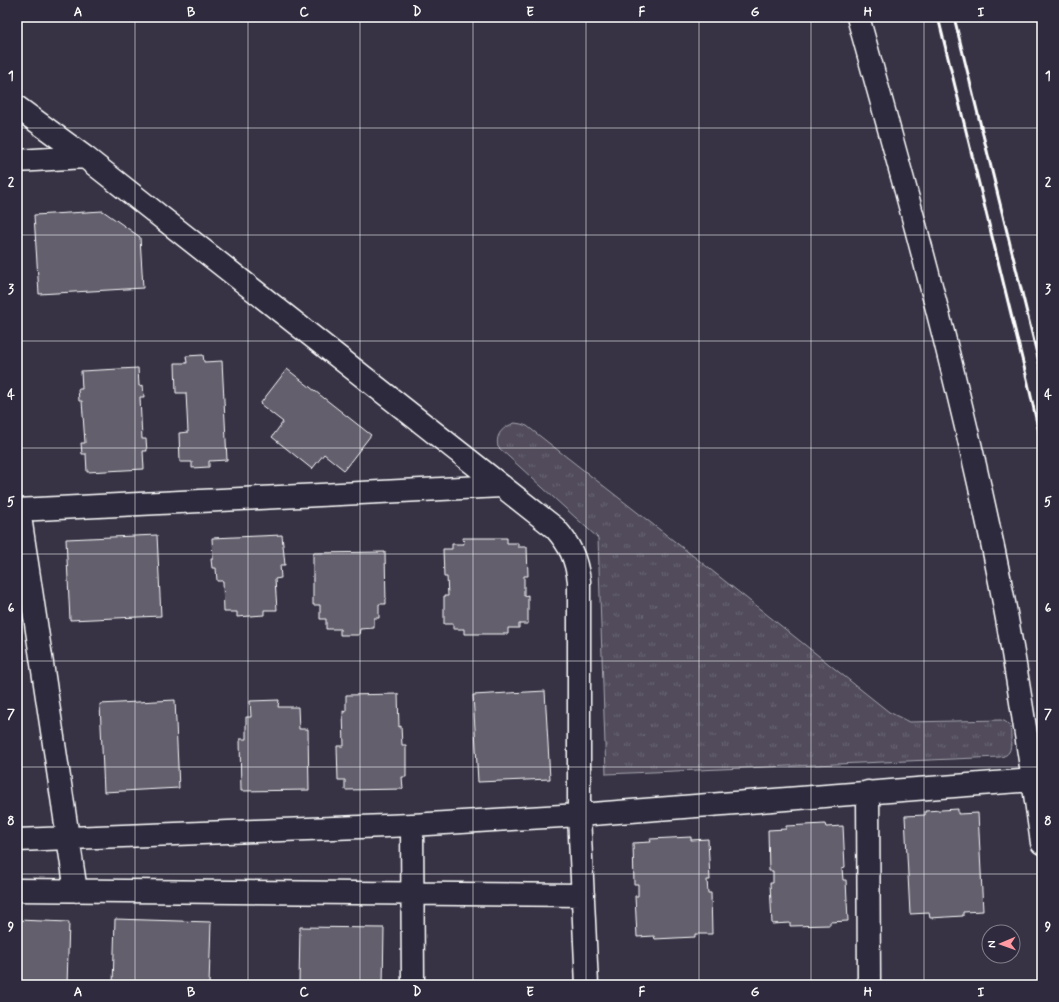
<svg xmlns="http://www.w3.org/2000/svg" width="1059" height="1002" viewBox="0 0 1059 1002" font-family="Mynerve,sans-serif">
<style>
.park{fill:url(#park-tufts);stroke:#a8a6ae}
.building{fill:#635f6d;stroke:#fff}
.lines{fill:none;stroke-linecap:round;stroke-linejoin:round}
.street-casing{stroke:#fff;stroke-width:25}
.street{stroke:#2f2a3d;stroke-width:22}
.rail{stroke:#fff;stroke-width:3}
.grid{fill:none;stroke:#fff;stroke-width:1;stroke-opacity:0.55}
.neatline{fill:none;stroke:#fff;stroke-width:1.5}
.grid-label{font-size:13px;text-anchor:middle;font-weight:bold;fill:#fff}
</style>
<defs>
<pattern id="park-tufts" width="24" height="20" patternUnits="userSpaceOnUse"><rect width="24" height="20" fill="#514c5c"/><path d="M3 7l-1-3M5 7V3M7 7l1-3M15 17l-1-3M17 17v-4M19 17l1-3" fill="none" stroke="#6b6774"/></pattern>
</defs>
<rect width="100%" height="100%" fill="#373345"/>
<filter id="ink" filterUnits="userSpaceOnUse"><feTurbulence type="fractalNoise" baseFrequency=".025" numOctaves="2"/><feDisplacementMap in="SourceGraphic" scale="8" xChannelSelector="R" yChannelSelector="G"/><feConvolveMatrix kernelMatrix="1 2 1 2 8 2 1 2 1" color-interpolation-filters="sRGB"/></filter>
<g filter="url(#ink)">
<!-- park -->
<path class="park" d="M515,423L521,424L527,426L706,566L889,712L909,722L1001,720C1004,721 1007,722 1009,725C1011,729 1011,734 1011,738C1011,748 1011,756 999,757L606,774L598,538L498,447C495,434 503,427 515,423Z"/>
<!-- building -->
<path class="building" d="M103,211L140,237L143,288L39,294L34,215Z
M203,355L204,362L222,361L227,460L209,461V467L192,468V462H180L179,433L188,432L186,393H176L175,363H187L186,356Z
M138,368L139,386L143,385L144,397H140L142,439H146L147,451H143L144,469L87,472L86,454H82L81,443H85L82,401H79L78,389H82L81,371Z
M287,369L371,435L344,470L324,454L312,469L272,437L283,422L260,404Z
M157,535L161,616L70,620L66,539Z
M282,535L285,565H280L281,578L275,579L277,610H264V615L237,617V612H224L223,581H217L216,568H212L211,559H213L212,538Z
M463,538H507V543H518V547H527L528,576H524V596L528,595V624H519V628H508V634H464V629H453V624H444V596H448L447,577H444L443,549H452V544H464Z
M385,552L386,604H379V618H374V628L360,629L359,635H340V629H326V619H320V605H313V553Z
M545,691L550,779L478,782L473,695Z
M398,694L399,727L401,726L402,745H406V777H402L403,789L345,790V780H338L337,746H344L343,711L346,712V695Z
M175,700L179,788L104,792L100,704Z
M279,700L278,707H298L299,729H308L309,790L241,791L240,739H246V717H251L250,701Z
M958,809V814L978,813L983,911L963,912V916L930,918L929,913L910,914L905,816L925,815V811Z
M825,824L826,827L843,826L845,867L842,868L843,880H846L848,921L830,922V925L790,926V923L772,924L770,883H773V871H769L768,830L786,829V826Z
M691,837V840L708,839L710,880H707L708,893H711L712,934H695V937L655,939L654,936L637,937L635,896H638V884H634L633,843L651,842L650,839Z
M115,919L211,922L209,985H113Z
M17,920L69,922L67,985H17Z
M300,927L384,928L383,985H299Z"/>
<g class="lines">
<defs>
<path id="street" d="M858,17C905,185 951,353 988,524C1007,609 1020,694 1033,780
M17,107L85,157L555,528C570,545 576,558 579,581V815L587,985
M17,161L85,157
M17,510L502,486
M19,510L76,891
M868,792L869,985
M412,825L413,985
M17,840L412,825L579,815L1033,780L1042,843
M17,890L583,895"/>
</defs>
<!-- street casing -->
<use href="#street" class="street-casing"/>
<!-- street -->
<use href="#street" class="street"/>
<!-- rail -->
<path class="rail" d="M938,17L1028,383L1042,445
M954,17L1042,374"/>
</g>
</g>
<!-- grid -->
<path class="grid" d="M135,17V985M248,17V985M360,17V985M473,17V985M586,17V985M699,17V985M811,17V985M924,17V985M17,128H1042M17,235H1042M17,341H1042M17,448H1042M17,554H1042M17,661H1042M17,767H1042M17,874H1042"/>
<!-- margin -->
<rect width="1059" height="1002" fill="none" stroke="#2f2a3d" stroke-width="44"/>
<!-- north arrow -->
<g transform="translate(1001 944) rotate(268)"><circle r="19" fill="#2f2a3d" stroke="#827f8b"/>
<path d="M0-3L7 15L0 10L-7 15Z" fill="#ff9aa2"/>
<text y="-6" font-size="11" font-weight="bold" text-anchor="middle" fill="#ffffff">N</text>
</g>
<rect x="22" y="22" width="1015" height="958" class="neatline"/>
<g class="grid-label">
<text x="78" y="16">A</text>
<text x="191" y="16">B</text>
<text x="304" y="16">C</text>
<text x="417" y="16">D</text>
<text x="530" y="16">E</text>
<text x="642" y="16">F</text>
<text x="755" y="16">G</text>
<text x="868" y="16">H</text>
<text x="981" y="16">I</text>
<text x="11" y="80">1</text>
<text x="1048" y="80">1</text>
<text x="11" y="186">2</text>
<text x="1048" y="186">2</text>
<text x="11" y="293">3</text>
<text x="1048" y="293">3</text>
<text x="11" y="399">4</text>
<text x="1048" y="399">4</text>
<text x="11" y="506">5</text>
<text x="1048" y="506">5</text>
<text x="11" y="612">6</text>
<text x="1048" y="612">6</text>
<text x="11" y="718">7</text>
<text x="1048" y="718">7</text>
<text x="11" y="825">8</text>
<text x="1048" y="825">8</text>
<text x="11" y="931">9</text>
<text x="1048" y="931">9</text>
<text x="78" y="996">A</text>
<text x="191" y="996">B</text>
<text x="304" y="996">C</text>
<text x="417" y="996">D</text>
<text x="530" y="996">E</text>
<text x="642" y="996">F</text>
<text x="755" y="996">G</text>
<text x="868" y="996">H</text>
<text x="981" y="996">I</text>
</g>
</svg>
